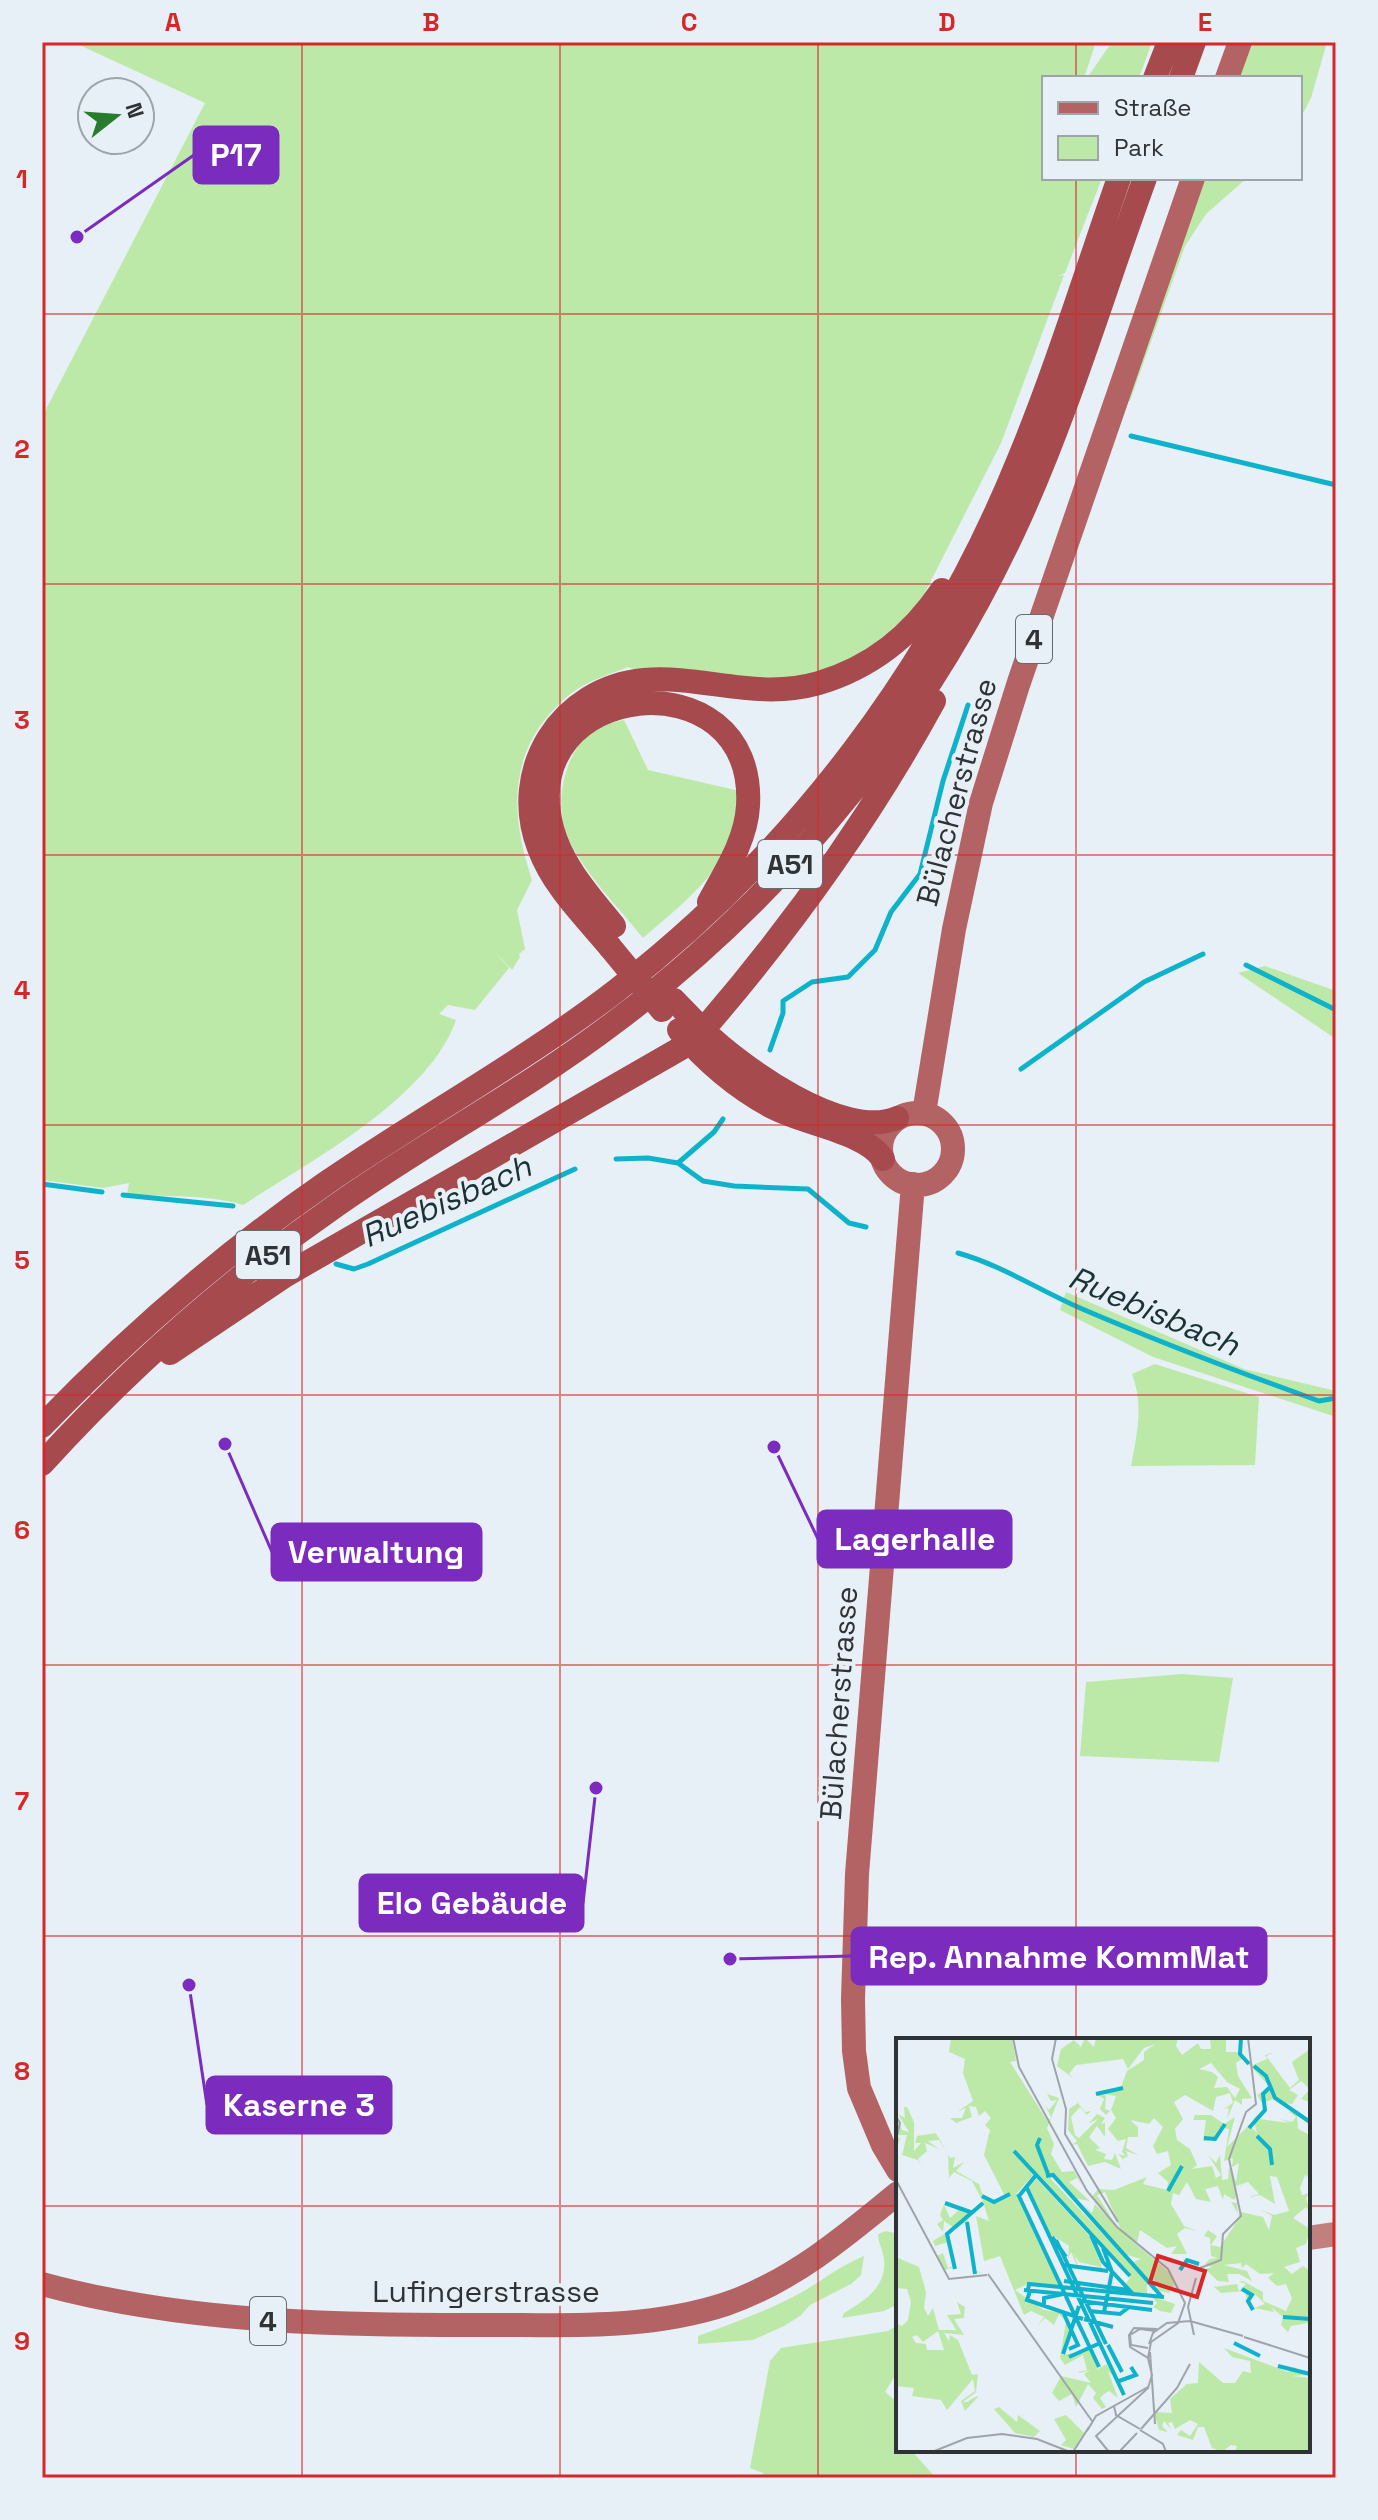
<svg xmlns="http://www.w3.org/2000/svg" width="1378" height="2520" viewBox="0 0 1378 2520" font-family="'Space Grotesk',sans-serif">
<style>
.green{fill:#bde9a8}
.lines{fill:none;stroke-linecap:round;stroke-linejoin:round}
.stream{stroke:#0eb3cb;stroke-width:5}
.secondary{stroke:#c17f7e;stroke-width:24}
.primary{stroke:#b36364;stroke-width:24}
.motorway{stroke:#a64a4e;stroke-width:24}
.motorway-bridge{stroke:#a64a4e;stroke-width:24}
.grid{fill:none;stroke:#d62828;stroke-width:2;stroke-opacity:0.55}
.labels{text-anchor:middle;stroke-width:8;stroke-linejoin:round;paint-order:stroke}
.shield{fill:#e7eff7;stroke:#676b70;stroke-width:2}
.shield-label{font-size:28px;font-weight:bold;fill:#303336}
.street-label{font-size:30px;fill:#303336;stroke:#e7eff7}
.water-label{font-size:32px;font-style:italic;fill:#1a3236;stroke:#e7eff7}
.inset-river{fill:none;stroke:#0eb3cb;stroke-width:4}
.inset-road{fill:none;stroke:#9ea4aa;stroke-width:2}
.view{fill:#d62828;fill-opacity:0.15;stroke:#d62828;stroke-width:4}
.inset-edge{fill:none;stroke:#303336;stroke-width:4}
.leader{fill:none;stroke:#7b2cbf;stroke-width:3}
.callout-dot{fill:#7b2cbf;stroke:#e7eff7;stroke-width:3}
.callout{fill:#7b2cbf;stroke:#7b2cbf;stroke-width:3}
.callout-label{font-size:32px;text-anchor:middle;font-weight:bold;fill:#fff}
.neatline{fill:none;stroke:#d62828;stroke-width:3}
.grid-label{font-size:26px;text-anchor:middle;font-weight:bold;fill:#d62828}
</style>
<rect width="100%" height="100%" fill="#e7eff7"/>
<!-- green -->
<path class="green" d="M73,42H1096L1084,78H1044V178H1102L1065,273L1058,276L1064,275L1001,443L915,612L848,666L775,682L639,671L628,667C611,674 587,681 573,692C508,743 508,808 532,880L517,910L525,949L519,954L520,957L512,970L495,952L509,968L475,1010L448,1005L439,1014L456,1020C429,1098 311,1161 243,1205C207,1194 166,1197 127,1194L129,1183L103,1188L42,1180V417L205,103Z
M1112,42H1152L1139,78H1087Z
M1250,42H1327L1311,98L1300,119V78H1237Z
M1202,178H1247L1206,214L1185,246L1130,401L1125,400Z
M624,720L648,770L740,791C741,860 691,897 643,938C618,907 585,874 568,838C553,804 564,752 594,729C601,724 615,722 624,720Z
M1265,966L1336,991V1039L1238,973Z
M1066,1292L1244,1369L1336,1391V1417L1153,1357L1060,1310Z
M1155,1364L1259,1397L1255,1465L1131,1466C1137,1433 1144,1406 1132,1374Z
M1182,1674L1233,1678L1219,1762L1080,1756L1086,1682Z
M886,2231L898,2234V2304L884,2311L842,2318L844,2313C865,2301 887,2286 884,2259C883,2250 878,2243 878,2234Z
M864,2256L861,2275L851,2284L810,2305L800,2316L784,2326L753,2340L698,2344V2336C734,2323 770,2310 804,2291C824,2279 842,2265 864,2256Z
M898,2325V2371L885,2392L898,2403V2450H911L936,2478H763V2473L750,2468L770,2361L781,2348L888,2331Z"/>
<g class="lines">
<!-- stream -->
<path class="stream" d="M1131,436L1336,485
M1246,965L1336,1010
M770,1050L783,1013V1001L812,982L848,977L875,950L891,912L920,874L943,781L968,705
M1021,1069L1144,982L1203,954
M616,1159L648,1158L678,1163L703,1181L734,1186L808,1189L849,1223L866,1227
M678,1163L714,1132L723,1119
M42,1184L102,1192
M123,1195L233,1206
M958,1253C1001,1265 1039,1290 1080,1308C1159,1342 1238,1372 1319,1401L1336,1398
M336,1264L354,1269L368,1264L575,1169"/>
<!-- secondary -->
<path class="secondary" d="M1308,2238L1336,2234"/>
<!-- primary -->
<path class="primary" d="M1227,78L1240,42
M924,1113L954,929L981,803L1019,682L1193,178
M881 1149a36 36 0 1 1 72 0a36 36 0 1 1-72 0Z
M898,2170L883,2145L859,2088L854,2051L853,1999L857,1874L913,1184
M42,2284C189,2324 341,2325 492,2325C572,2325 650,2329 726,2304C791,2282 846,2236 898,2193"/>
<!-- motorway -->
<path class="motorway" d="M1155,78L1169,42
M1181,78L1194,42
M614,926C590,896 562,866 552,828C513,678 757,654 748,806C746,841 725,872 709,902
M610,947C584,916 553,886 539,848C509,770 560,688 644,680C704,675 756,701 819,683C872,667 911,636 942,590
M679,1030C706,1062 736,1088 774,1108C804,1124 865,1132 883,1159
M897,1118C843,1141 741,1067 703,1030C791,928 869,820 934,701
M170,1353L286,1275L690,1043L703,1030L674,1000
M42,1426C129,1336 223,1254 326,1183C422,1117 525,1061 617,990C795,852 935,667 1019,459C1057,367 1086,272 1119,178
M42,1464C131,1366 229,1280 337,1205C428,1141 527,1089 615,1022C790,891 931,714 1021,515C1070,406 1104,290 1145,178"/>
<!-- motorway-bridge -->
<path class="motorway-bridge" d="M610,947L662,1010"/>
</g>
<!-- grid -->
<path class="grid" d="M302,42V2478M560,42V2478M818,42V2478M1076,42V78M1076,178V2040M42,314H1336M42,584H1336M42,855H1336M42,1125H1336M42,1395H1336M42,1665H1336M42,1936H1336M42,2206H898M1308,2206H1336M1076,2450V2478"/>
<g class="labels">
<!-- shield labels -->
<g class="shield">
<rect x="1016" y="615" width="36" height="48" rx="6"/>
<rect x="758" y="840" width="64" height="48" rx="6"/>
<rect x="236" y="1231" width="64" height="48" rx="6"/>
<rect x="250" y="2297" width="36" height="48" rx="6"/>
</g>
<g class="shield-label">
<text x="1034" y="649">4</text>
<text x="790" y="874">A51</text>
<text x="268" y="1265">A51</text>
<text x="268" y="2331">4</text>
</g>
<!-- street labels -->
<g class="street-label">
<text transform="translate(957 792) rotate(-75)" y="10">Bülacherstrasse</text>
<text transform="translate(839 1703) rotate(-86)" y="10">Bülacherstrasse</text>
<text x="486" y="2302">Lufingerstrasse</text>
</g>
<!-- water labels -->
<g class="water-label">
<text transform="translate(446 1201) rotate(-24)" y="11">Ruebisbach</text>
<text transform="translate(1154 1311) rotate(23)" y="11">Ruebisbach</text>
</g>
</g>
<!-- overview -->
<g transform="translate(896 2038)">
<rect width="414" height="414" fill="#e7eff7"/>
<path d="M55,0H116L120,23L114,24L152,84L155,79L149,67L153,72L161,62L155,63L151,56L163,60L151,90L158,106L155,116L166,134L178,133L186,147L181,140L173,144L194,163L176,160L155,135V141L234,225L245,221L227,216L186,165L196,175L199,166L226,194L209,154L201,157L216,181L196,159L202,151L218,152L251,139L247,146L271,152L272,144L262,135L275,127L272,113L261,116L257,108L267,89L258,80L253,86L234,82L242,89V99H232L230,110L242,117L230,113L232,118L227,121L222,116L230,118L226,114L230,101L222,103L212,91L220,80L215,72L220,58L207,56L210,58L209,71L214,73L210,77L204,71L208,61L200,56L225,49L231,33L248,22V14L259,6L248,10L232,31L227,21L180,27L173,36L178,41L161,28L165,11L178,2L185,9L189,0L198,9L200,0H282L280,8L286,17L302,5L305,11H315L314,0H330V14H344L357,27L371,21L369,17L378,14L370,18L394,50L403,42L396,24L414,11V64L405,61L414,51L405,43L393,52L402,57L396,66L386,65L414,84L378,61L369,64L363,81L394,85L384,81L396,84L400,79L393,74L394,73L401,77L402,91L414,97V140L409,137L404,150L406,157L414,155L410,160L414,174L410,169L397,180L414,191L410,206L400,210L404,224L388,229L396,236L407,228L414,233L412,285L395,288L392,294L385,287L387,279L375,269L378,274L358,270L369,266L359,256L351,263L349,253L325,255L318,249L341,246L343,253L350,246L343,243H347L367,254V263L390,273L396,260L390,246L381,248L372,240L378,235L364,236L350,226L346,230L345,225L328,227L351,233L356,243L343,236H331L333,244L322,243L309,231L316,229L309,226L314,221L322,220L315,218L314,200L308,198L312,192L321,198L315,207L324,209L344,179L335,164L341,165L342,156L338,162L328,156L327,162L322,148L309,151L315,164L300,161L291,144L283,157L277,155L275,166L288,188L301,193L289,190L281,196L291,216H275L281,208L271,210L244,192L241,204L229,197L275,236L278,247L273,255L258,252L264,248L257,241L251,247V257L279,266L275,275L264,273L257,269L261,265L257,260L236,254L230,246L235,237L118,111L137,137L120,156L164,249L132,246L119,252L148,272L165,275L168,282L163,276L158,287L149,280L141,288L148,279L135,273L128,277L104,218L88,223L80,178L93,183L88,167L72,181V191L78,232L86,235L79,234V239L70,184L51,196L58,219L59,229L48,232L41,218L47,215L52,230L58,228L52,204L39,208L37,203L58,190L48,183L47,194L41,186L47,182L44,177L48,166L54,180L65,170L80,174L87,164L76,143L58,134L53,140L52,116L43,102L32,103L43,111L29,105L31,113L22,121L26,129L22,122L6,117L11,97H1L4,101L0,111L3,81L6,92L13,94L2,76L9,80L8,69H11L18,84V113L25,105H19L21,98L40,95L54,120L59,119L57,130L68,124L60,133L83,146L87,158L97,163L109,158L88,117L94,92L89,87L95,80L89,73L83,78L80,69L73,68L76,79L60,85L54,80H66L70,70L62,73L77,63L67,35L69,21L53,14ZM347,20L374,49L361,57L369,70L357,81L361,95L353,87L331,109L339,79L328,86L315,77H299L297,82H310L307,103H321L326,90L333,91L328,123L337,120L336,129L343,125L340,144L333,129L332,141L326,142L324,117L320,125L312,117L325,137L320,140L316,128L296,131L301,127L294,111L281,102L279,91L287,81L278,64L289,57L317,73L320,59L334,55L337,65L328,71L333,70L331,81L339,62L346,67V61L356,60L342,38L340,25ZM315,25L331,44L344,51L339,60L331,49L318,50L322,39L316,34L303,31ZM374,138L381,139L393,173L378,177L366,172L376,178L373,192L367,179L345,174L342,178L340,148L352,144L363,156L353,159L364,157L379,166ZM182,65L189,74L195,73L191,77L184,69L175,79L179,97L183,100L202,81L193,85L188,81L193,85L201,76L209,80L205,86L209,85V99L201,88L193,99L204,110L199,112L210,116L208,121L216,122L219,115L225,131L209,124L192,128L181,106L176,107L181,103L172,92L173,71ZM138,138L200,205L206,230H191L205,229L183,224L178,217L181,225V228L175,214L172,221L173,208L154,196L132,151ZM0,219L23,229L30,254L28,270L32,278L37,270L43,292H60L51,277L65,276L61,264L69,269L68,280L58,281L68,297L48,295L53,303L54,297L62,302L76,337L82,336L80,354L67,364H71L81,358L82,359L69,373L65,363L79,353L77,341L51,372L45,362L16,358L18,350L0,348V285L6,288L12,282L15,264L11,251L0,250ZM42,293L48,312H31L30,306L20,305L16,299L21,297L27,304ZM170,284L174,292L166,317L193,312L202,331L211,326L219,340L212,333L222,360L213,353L208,356L204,360L210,369L206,371L197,360L200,355L192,346L180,369L176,356L163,363L156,355L165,338L195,345L188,336L194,332L184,335L182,334L191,332L187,317L169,327L164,320ZM328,310L392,334L398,329L409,337L396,338L414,340V414H339L341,408L335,407L326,414L316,410L308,389H302L297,402L281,397L285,392L294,398L302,386L294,382L279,391L276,384L272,385L275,391L268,383L266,388L272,394L263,392L258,374L276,375L274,361L291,346L302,345L303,324L327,345H339L347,333L355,335L354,323L336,319ZM103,369L121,384L122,377L144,393L138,399L119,395L98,371ZM170,377L188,395L178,411L165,407L170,402L158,381Z" fill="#bde9a8" fill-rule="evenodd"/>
<path class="inset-river" d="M345,0L344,16L353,26M358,28L370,38L379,60L414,84M200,56L227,50M353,90L369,72L367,56L373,50M361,98L374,111L376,127M144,100L141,107L152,136M308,100L319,101L329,86M118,113L234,238M150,138L157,137L266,259M130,148L228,357M272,153L286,128M122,156L203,329M86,158L98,164L114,156M123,158L140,137M49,165L77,175M71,184L79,236M195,197L207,224L238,257M156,199L170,219M160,202L210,306M207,210L216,234L208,274M167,227L212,233M59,231L51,196L87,165M284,232L291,222L303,226M168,243L232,252M346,251L356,257L352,263L357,272M128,252L257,265M132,252L133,246L268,259M134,253L131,262L187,281M184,263L256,272M148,268V260L167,256M193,273L224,276L233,269M167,274L182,307L173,311M387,279L414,281M188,281L217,289M175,292L183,268M338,305L364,318M212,307L226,334M167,316L175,293M173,319L202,306M382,328L414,336M223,343L240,337L235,329"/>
<path class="inset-road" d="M117,0L123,29L191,153L221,189L272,231L289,265L282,285L255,304L252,320M160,0L156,21L170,71L169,96L222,184M0,78L4,85L0,102M0,142L53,241L91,237M304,230L325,222L327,196L345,178L333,121L350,74L360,66L352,0M92,236L196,383M298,297L292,269L300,240M348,299L414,320M253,306L257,295L271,285L294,283L347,298M252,310L235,307L234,297L244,291L259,293M254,314L259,386M218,368L220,377L244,391M245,391L281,350L294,326M244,392L267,406L270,414M191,393L200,378L252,349M36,414L71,400L106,396L141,401L174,414M177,414L193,389M213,414L200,398L252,350L256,337L252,320L234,309L233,297L238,290L261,291M223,414L241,395"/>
<path class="view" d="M262,218L309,233L301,259L254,244Z"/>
<rect width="414" height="414" class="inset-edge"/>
</g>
<!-- callouts -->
<path class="leader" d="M77 237L194 155M774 1447L818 1539M225 1444L272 1552M596 1788L583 1903M730 1959L852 1956M189 1985L207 2105"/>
<g class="callout-dot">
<circle cx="77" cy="237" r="8"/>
<circle cx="774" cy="1447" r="8"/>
<circle cx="225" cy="1444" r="8"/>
<circle cx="596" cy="1788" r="8"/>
<circle cx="730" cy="1959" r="8"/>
<circle cx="189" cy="1985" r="8"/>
</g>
<g class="callout">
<rect x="194" y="127" width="84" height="56" rx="8"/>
<rect x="818" y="1511" width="193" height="56" rx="8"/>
<rect x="272" y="1524" width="209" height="56" rx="8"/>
<rect x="360" y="1875" width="223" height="56" rx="8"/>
<rect x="852" y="1928" width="414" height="56" rx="8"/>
<rect x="207" y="2077" width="184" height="56" rx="8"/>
</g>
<g class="callout-label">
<text x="236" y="166">P17</text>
<text x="915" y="1550">Lagerhalle</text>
<text x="376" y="1563">Verwaltung</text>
<text x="472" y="1914">Elo Gebäude</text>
<text x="1059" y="1968">Rep. Annahme KommMat</text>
<text x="299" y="2116">Kaserne 3</text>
</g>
<!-- border -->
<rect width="1378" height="2520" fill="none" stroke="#e7eff7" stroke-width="88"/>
<!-- legend -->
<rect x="1042" y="76" width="260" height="104" fill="#e7eff7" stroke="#9ea4aa" stroke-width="2"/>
<rect x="1058" y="102" width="40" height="12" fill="#b36364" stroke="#9ea4aa" stroke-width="2"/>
<text x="1114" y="116" font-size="24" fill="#303336">Straße</text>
<rect x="1058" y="136" width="40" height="24" fill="#bde9a8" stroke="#9ea4aa" stroke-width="2"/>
<text x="1114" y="156" font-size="24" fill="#303336">Park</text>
<!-- north arrow -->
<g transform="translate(116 116) rotate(73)"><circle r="38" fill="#e7eff7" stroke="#9ea4aa" stroke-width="2"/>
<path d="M0-6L14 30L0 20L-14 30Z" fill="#277d2b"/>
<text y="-12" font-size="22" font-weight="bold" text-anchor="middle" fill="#303336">N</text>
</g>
<rect x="44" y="44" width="1290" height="2432" class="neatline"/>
<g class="grid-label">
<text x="173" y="31">A</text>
<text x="431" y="31">B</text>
<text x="689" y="31">C</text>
<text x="947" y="31">D</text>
<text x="1205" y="31">E</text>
<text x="22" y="188">1</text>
<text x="22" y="458">2</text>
<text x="22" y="729">3</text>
<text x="22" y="999">4</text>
<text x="22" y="1269">5</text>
<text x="22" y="1539">6</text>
<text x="22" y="1810">7</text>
<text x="22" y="2080">8</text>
<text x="22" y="2350">9</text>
</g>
</svg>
